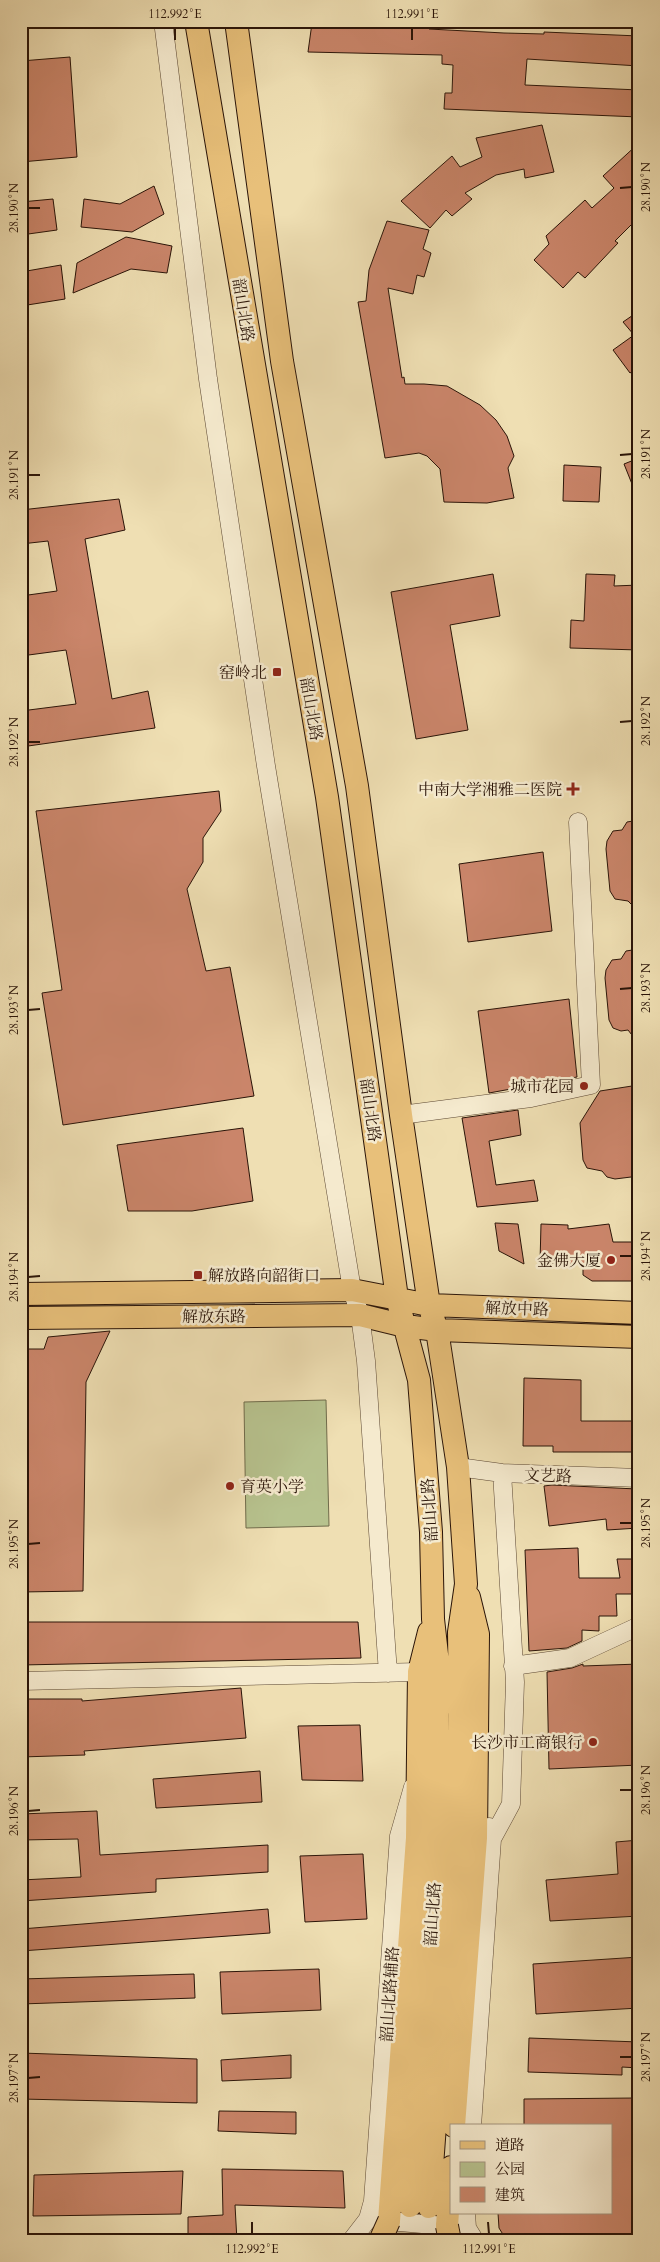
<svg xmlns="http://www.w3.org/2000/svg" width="660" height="2262" viewBox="0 0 660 2262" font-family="Cardo,'Noto Serif SC',serif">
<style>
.green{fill:#b7c28e;stroke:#706b4b}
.building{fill:#ca856a;stroke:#2a1408}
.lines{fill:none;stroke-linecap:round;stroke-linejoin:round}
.major-tunnel{stroke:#c8b691;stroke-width:22;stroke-dasharray:22 11;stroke-linecap:butt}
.minor-casing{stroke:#5b4733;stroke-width:19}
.major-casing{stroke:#2a1408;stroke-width:24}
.minor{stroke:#f5eace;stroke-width:18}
.major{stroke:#e8c07a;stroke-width:22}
.major-bridge-casing{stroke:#2a1408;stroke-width:24;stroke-linecap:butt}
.major-bridge{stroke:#e8c07a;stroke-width:22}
.ticks{fill:none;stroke:#2a1408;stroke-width:2}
.poi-dot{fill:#8f2418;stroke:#f5eace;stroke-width:2}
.labels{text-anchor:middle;stroke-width:5;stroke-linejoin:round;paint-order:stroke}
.street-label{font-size:16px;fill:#2a1408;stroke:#f5eace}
.poi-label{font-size:16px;fill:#2a1408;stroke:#f5eace;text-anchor:end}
.neatline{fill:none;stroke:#2a1408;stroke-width:2}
.ticks-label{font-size:12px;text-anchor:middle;fill:#2a1408}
</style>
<rect width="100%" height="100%" fill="#efdfb3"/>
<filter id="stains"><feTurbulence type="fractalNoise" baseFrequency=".004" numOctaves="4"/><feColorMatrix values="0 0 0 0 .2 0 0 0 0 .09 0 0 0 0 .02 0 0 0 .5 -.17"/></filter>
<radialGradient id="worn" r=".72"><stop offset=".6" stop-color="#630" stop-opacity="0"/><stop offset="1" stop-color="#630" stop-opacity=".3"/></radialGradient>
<!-- green -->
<path class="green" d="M326,1400L329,1526L246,1528L244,1402Z"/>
<!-- building -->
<path class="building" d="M312,23L429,26V29L504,33L544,34V32L639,36V66L527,59L525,85L639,90V117L444,109L445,93H452L453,65L442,64V55L308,52Z
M70,57L77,157L21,162V61Z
M542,125L554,172L525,178L524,169L496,175L465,193L472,199L452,216L446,210L430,228L401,201L452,156L460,167L482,157L476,138Z
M639,143V217L615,241L618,243L585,278L578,272L563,288L534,260L549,244L546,236L585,200L592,208L614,188L603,176Z
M154,186L164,214L132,232L81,227L84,199L120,204Z
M53,199L57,230L21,235V202Z
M387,221L429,230L423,249L431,253L424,277L417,275L413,294L388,288L402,378L404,377L405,384H424L447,386L480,405L496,420L507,436L514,456L508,468L514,498L487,503L444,502L440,469L427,456L419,453L385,458L358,302L366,301L369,270Z
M126,237L172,246L167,273L131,269L73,293L77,263Z
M61,265L65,299L21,306V272Z
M639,311V367L630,373L613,350L634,335L623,322Z
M639,458V499H638L624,464Z
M564,465L601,467L599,502L563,501Z
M119,499L125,530L85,539L112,699L148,691L155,728L21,747V711L76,704L66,650L21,656V596L57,591L48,541L21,544V510Z
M493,574L500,616L450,625L468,730L416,739L391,592Z
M586,574L615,575L614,586L639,585V604H634L633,630H639V650L570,648L571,620L584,621Z
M219,791L221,811L203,838V862L187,889L206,971L230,967L254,1096L63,1125L42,993L62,990L36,811Z
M639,820V912L628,901L615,899L610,891L606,849L607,841L613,831L622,830L627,822Z
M543,852L552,931L468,942L459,864Z
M639,949V1044L628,1030L621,1031L613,1028L609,1020L605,978L606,970L612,960L621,959L626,951Z
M569,999L577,1077L489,1093L478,1011Z
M632,1086L639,1089V1176L615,1179L607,1177L602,1171L587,1168L583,1160L580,1123L600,1091Z
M518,1110L521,1135L489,1141L496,1185L534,1180L538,1201L477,1207L462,1118Z
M243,1128L253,1201L192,1211H128L117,1145Z
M495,1223L518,1224L524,1264L499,1251Z
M541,1224L568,1225V1229L609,1224L613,1242H639V1281H592L583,1275V1264L540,1263Z
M110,1331L86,1382L83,1591L21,1592V1507L23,1485V1447H21L23,1349H44L48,1337Z
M524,1378L581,1380V1421H632L633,1452H553V1446H523Z
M552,1485L637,1489L639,1528L607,1530L606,1519L549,1526L544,1486Z
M578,1548L579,1578H620L617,1559H639V1594H616L617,1616H599V1631L582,1630V1641L567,1648L529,1651L525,1550Z
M21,1622H358L361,1658L21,1665Z
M583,1664V1666L639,1664V1765L549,1769L547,1672L572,1668Z
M241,1688L246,1738L84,1751L85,1755L21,1757V1699H82V1701Z
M360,1725L363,1781L302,1780L298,1726Z
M260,1771L262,1802L156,1808L153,1779Z
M97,1811L100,1855L268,1845V1872L156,1879V1892L21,1901V1880L81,1877L78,1839L21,1840V1814Z
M639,1840V1916L550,1921L546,1880L618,1874L616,1842Z
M363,1854L367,1919L305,1922L300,1856Z
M268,1909L270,1933L21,1951V1929Z
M639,1957V2008L536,2014L533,1964Z
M319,1969L321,2010L222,2014L220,1972Z
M194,1974L195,1998L21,2004V1979Z
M529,2038L639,2042V2068L622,2067V2075L528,2072Z
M21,2053L197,2059V2103L21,2099Z
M291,2055V2078L222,2081L221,2060Z
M635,2098L639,2241H507L499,2228L498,2213H611V2126H524V2099Z
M219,2111L296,2112V2134L218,2131Z
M222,2169L343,2171L345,2208L235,2205L237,2241H188V2217L223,2215Z
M183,2171L181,2214L33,2216L34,2175Z"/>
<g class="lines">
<!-- major-tunnel -->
<path class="major-tunnel" d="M407,2241L410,2206
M426,2241L429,2207"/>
<defs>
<path id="minor" d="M163,21L208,379L266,766L352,1290L360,1315L366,1361L388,1673
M401,1115L531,1098L591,1085L578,822
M458,1467L502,1473L639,1478
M513,1666L570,1658L639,1626
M21,1681L419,1672
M492,1839L511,1804L515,1682L502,1473
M472,2126L492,1839L489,1827
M466,2213L467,2228L475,2241
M378,2220L467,2228
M351,2241L368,2219L373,2201L399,1836L413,1787"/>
<path id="major" d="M196,21L327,797L397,1298L419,1380L431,1532L433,1619L439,1672L433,1903L410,2206
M236,21L282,361L357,786L401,1115L429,1305L437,1330L458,1467L466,1584L459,1632L460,1715L456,1839L429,2207
M21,1294L352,1290L429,1305L639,1313
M21,1318L360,1315L405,1326L437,1330L639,1337
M454,2126L476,1838L478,1634L469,1597
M389,2221L417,1838L419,1672L429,1632
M447,2226L451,2167"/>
</defs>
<!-- minor casing -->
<use href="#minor" class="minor-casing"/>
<!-- major casing -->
<use href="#major" class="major-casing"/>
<!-- minor -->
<use href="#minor" class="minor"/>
<!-- major -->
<use href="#major" class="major"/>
<defs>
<path id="major-bridge" d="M447,2226L450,2241
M380,2241L389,2221"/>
</defs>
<!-- major-bridge casing -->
<use href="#major-bridge" class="major-bridge-casing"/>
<!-- major-bridge -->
<use href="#major-bridge" class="major-bridge"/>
</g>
<!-- ticks -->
<path class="ticks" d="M175,28V40M412,28V40M620,188L632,187M28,208H40M620,455L632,454M28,475H40M620,722L632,721M28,742H40M620,989L632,988M28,1010L40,1009M620,1256H632M28,1277L40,1276M620,1523H632M28,1544L40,1543M620,1790H632M28,1811L40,1810M620,2057H632M28,2078L40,2077M252,2222V2234M488,2222L489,2234"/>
<!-- markers -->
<g class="poi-dot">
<rect x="272" y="667" width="10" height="10" rx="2.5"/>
<path d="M570.5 781.5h5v5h5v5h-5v5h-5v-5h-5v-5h5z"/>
<circle cx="584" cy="1086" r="5"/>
<circle cx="611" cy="1260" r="5"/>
<rect x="193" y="1270" width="10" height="10" rx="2.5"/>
<circle cx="230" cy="1486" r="5"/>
<circle cx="593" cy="1742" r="5"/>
</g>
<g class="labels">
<!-- street labels -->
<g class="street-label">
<text transform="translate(244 310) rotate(81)" y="6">韶山北路</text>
<text transform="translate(312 709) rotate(80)" y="6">韶山北路</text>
<text transform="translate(371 1110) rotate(82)" y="6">韶山北路</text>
<text transform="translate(517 1308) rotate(2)" y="6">解放中路</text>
<text x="214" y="1322">解放东路</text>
<text transform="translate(548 1475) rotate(2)" y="6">文艺路</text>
<text transform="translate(429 1510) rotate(-94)" y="6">韶山北路</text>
<text transform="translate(432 1914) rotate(-86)" y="6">韶山北路</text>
<text transform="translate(389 1994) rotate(-86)" y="6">韶山北路辅路</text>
</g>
<!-- poi labels -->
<g class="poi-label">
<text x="267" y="678">窑岭北</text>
<text x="562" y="795">中南大学湘雅二医院</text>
<text x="574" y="1092">城市花园</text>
<text x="601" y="1266">金佛大厦</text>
<text x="208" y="1281" text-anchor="start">解放路向韶街口</text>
<text x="240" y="1492" text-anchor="start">育英小学</text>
<text x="583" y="1748">长沙市工商银行</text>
</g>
</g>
<!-- margin -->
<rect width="660" height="2262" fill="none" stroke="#efdfb3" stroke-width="55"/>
<!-- legend -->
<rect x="450" y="2124" width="162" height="90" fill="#f5eace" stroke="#a4947f"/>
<rect x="460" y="2141" width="25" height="8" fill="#e8c07a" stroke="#a4947f"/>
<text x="495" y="2150" font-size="15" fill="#2a1408">道路</text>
<rect x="460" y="2162" width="25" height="15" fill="#b7c28e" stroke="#a4947f"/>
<text x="495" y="2174" font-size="15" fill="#2a1408">公园</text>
<rect x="460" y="2187" width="25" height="15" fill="#ca856a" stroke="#a4947f"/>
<text x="495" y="2200" font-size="15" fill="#2a1408">建筑</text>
<rect x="28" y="28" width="604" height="2206" class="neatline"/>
<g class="ticks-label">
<text x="175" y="18">112.992°E</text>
<text x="412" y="18">112.991°E</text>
<text transform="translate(646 187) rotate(-90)" y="4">28.190°N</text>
<text transform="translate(14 208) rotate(-90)" y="4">28.190°N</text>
<text transform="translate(646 454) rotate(-90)" y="4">28.191°N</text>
<text transform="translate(14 475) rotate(-90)" y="4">28.191°N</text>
<text transform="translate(646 721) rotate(-90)" y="4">28.192°N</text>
<text transform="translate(14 742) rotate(-90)" y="4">28.192°N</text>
<text transform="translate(646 988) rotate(-90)" y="4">28.193°N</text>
<text transform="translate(14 1010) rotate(-90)" y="4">28.193°N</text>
<text transform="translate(646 1256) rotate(-90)" y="4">28.194°N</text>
<text transform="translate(14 1277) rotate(-90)" y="4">28.194°N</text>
<text transform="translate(646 1523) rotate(-90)" y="4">28.195°N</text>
<text transform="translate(14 1544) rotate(-90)" y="4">28.195°N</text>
<text transform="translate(646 1790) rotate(-90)" y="4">28.196°N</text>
<text transform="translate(14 1811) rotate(-90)" y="4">28.196°N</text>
<text transform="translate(646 2057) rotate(-90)" y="4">28.197°N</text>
<text transform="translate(14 2078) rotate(-90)" y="4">28.197°N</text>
<text x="252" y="2253">112.992°E</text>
<text x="489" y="2253">112.991°E</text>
</g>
<rect width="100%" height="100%" filter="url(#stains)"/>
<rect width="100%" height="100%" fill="url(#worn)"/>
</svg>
